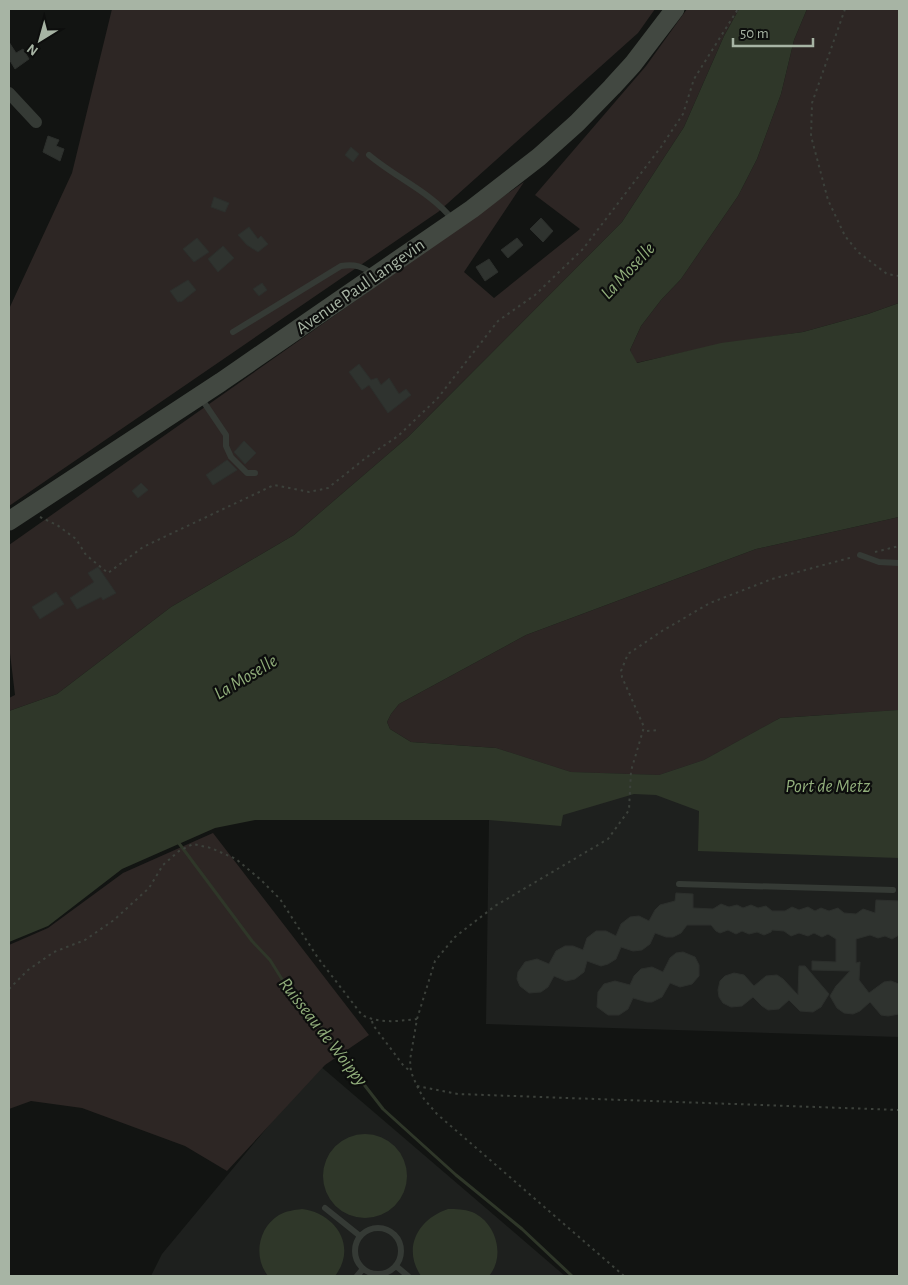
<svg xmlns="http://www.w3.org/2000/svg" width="908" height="1285" viewBox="0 0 908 1285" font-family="'Alegreya Sans',sans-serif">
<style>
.built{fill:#1e201e}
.green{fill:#2d2624}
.water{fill:#2f3729}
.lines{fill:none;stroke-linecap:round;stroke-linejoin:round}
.stream{stroke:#2f3729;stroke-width:3}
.building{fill:#2f332f;stroke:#2c2f2c}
.path{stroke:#3c413b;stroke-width:2;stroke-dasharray:2.5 4;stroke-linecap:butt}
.lane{stroke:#353a35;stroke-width:6}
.street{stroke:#353a35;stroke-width:12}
.secondary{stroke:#424841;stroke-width:19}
.labels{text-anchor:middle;stroke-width:4.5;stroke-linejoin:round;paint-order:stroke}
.street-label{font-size:18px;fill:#a7b4a4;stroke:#0d0e0d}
.water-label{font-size:19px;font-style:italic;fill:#91ae7b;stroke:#0d0e0d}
</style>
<rect width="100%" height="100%" fill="#121412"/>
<!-- built -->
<path class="built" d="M899,708V1037L486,1024L489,820L496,748Z
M319,1065L565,1276H151L162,1254Z"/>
<!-- green -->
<path class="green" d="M112,9H655L638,33L438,212L9,506V309L72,173Z
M687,9H739L724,36L684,127L622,222L408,437L294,535L171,607L57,694L9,711V698L15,695L9,645V545L524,182L464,272L494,298L580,229L535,195L646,66Z
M807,9H899V303L868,314L803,332L721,344L636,363L630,350L641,326L661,300L681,279L738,196L757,159L781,94L794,40Z
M899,517V710L780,718L704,760L659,775L571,772L496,748L411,742L390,729L387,722L391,714L399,704L526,635L756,549Z
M213,833L369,1035L325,1065L227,1171L185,1146L82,1108L31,1101L9,1109V945L48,928L123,873Z"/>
<!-- water -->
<path class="water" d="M739,9H807L794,40L781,94L757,159L738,196L681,279L661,300L641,326L630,350L637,363L721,343L803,332L868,314L899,303V517L756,549L526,635L399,704L391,714L387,722L390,729L411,742L496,748L571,772L659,775L704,760L780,718L899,710V858L698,851L699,811L656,795L634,794L563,815L561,826L489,820H255L215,828L122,869L48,926L9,942V711L57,694L171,607L294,535L408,437L622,222L684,127L724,36Z
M323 1176a42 42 0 1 1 84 0a42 42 0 1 1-84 0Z
M302,1209C335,1213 358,1246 335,1276H268C253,1257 258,1228 279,1215C286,1211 294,1210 302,1209Z
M448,1209C456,1209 464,1209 472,1212C496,1222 506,1256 489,1276H421C402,1248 418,1219 448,1209Z"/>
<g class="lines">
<!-- stream -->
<path class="stream" d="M178,842L252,941L270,960L285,984L310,1010L328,1038L383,1109L456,1175L522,1229L572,1276"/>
</g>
<!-- building -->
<path class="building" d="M9,42L16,53L23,49L29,59L15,69L9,59Z
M48,136L59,140L56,146L64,149L60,161L43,152Z
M351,147L359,154L353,162L345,155Z
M214,197L229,203L225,212L211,207Z
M541,218L553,231L543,242L530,229Z
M249,227L258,239L261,236L268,244L258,252L247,245L238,235Z
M197,238L209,252L194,262L183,249Z
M517,238L523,245L508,258L501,250Z
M223,246L234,258L218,272L208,259Z
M489,259L498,272L485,281L476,267Z
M188,280L196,290L181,302L180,301L178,302L170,291Z
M262,283L267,290L259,296L253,289Z
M359,364L371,380L377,378L381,385L389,378L399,394L406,389L411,395L388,413L369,385L362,390L349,372Z
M244,441L256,453L245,464L234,452Z
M227,460L237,470L213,485L206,475Z
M141,483L148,490L138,498L132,491Z
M98,567L116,593L103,600L101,597L77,609L70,598L94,582L88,573Z
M56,592L64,604L40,619L32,607Z
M676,893L693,894V908L713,909L721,904L729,907L737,905L743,908L751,905L758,908L766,906L772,911H785L792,907L799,910L808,907L815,911L821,908L829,911L838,908L844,913L856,914L863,909L875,913L876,900L899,901V935L892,939L885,936L878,938L870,935L856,939V963L860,962L859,980L869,993L884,982L891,981L899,984V1014L888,1016L881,1015L870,1002L860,1011L853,1014L844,1013L837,1008L830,996L836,986L850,971L812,970V961L836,962V939L828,934L822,937L814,933L808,936L799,933L791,936L784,931L772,930L771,932L764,935L757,932L749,934L742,931L736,934L728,930L720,933L716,931L711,925H687L681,933L673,937H666L655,933L650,944L642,950L633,951L621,947L616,959L608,964L601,966L587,961L584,972L575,979L566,981L554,976L548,987L541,992L529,993L520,986L517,979L518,972L525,962L537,959L549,964L556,951L565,946H573L583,950L587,938L596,931H606L616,936L621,924L630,917L639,916L649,921L655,910L660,905L675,901Z
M683,952L695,957L699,965V976L692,984L680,987L670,983L662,997L652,1002H647L633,998L628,1009L619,1015H608L597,1007L598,992L604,984L615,981L630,985L634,976L641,969L652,967L663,972L670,958L676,953Z
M799,966H805L829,994L821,1007L813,1012L800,1011L789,1000L779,1009L768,1010L762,1006L753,997L742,1006L731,1007L723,1003L719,997L718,990L720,981L725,976L734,973L744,975L754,986L766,976L777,975L783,979L798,995Z"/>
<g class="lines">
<!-- path -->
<path class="path" d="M845,9L812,103L811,136L828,200L845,236L858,252L887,274L899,276
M40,517L57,525L76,539L86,555L108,573L143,547L274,485L309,492L328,488L367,457L398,436L437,399L498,321L535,295L583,249L661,147L683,114L694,79L738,9
M875,552L899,546
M647,731L660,730
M9,989L28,970L54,952L85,940L114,920L149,888L163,865L179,851L193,844L211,848L236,859L261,880L280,899L318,958L362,1015C380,1024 398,1021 417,1019
M372,1021L373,1025L403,1065L411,1072
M417,1086L458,1094L899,1110
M624,1276L437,1114L424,1099L417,1086L411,1072L410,1060L417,1019L435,961L455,937L495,906L608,839L629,810L631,771L644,727L622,677L621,671L628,654L662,631L710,603L772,579L853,557"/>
<!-- lane -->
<path class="lane" d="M369,155C396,178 431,192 453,220
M233,332L341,266C355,264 363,266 373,275
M201,398L226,435V446L231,457L247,473H255
M860,555L879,562L899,563
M679,884L893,890
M325,1208L360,1236
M355 1251a23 23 0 1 1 46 0a23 23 0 1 1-46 0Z
M396,1266L408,1276
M357,1276L363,1269"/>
<!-- street -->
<path class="street" d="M9,93L36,122"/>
<!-- secondary -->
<path class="secondary" d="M9,521L221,382L472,209L539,157L577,123L612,87L633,64L675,9"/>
</g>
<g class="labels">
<!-- street labels -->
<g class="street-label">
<text transform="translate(360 286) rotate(-35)" y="6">Avenue Paul Langevin</text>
</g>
<!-- water labels -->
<g class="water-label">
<text transform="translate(627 270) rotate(-47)" y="7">La Moselle</text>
<text transform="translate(245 676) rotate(-31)" y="7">La Moselle</text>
<text x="828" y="792">Port de Metz</text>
<text transform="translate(324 1031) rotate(52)" y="7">Ruisseau de Woippy</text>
</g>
</g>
<!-- border -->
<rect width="908" height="1285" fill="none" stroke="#a7b4a4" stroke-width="20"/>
<!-- north arrow -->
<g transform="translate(40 40) rotate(217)" stroke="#0d0e0d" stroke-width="4" paint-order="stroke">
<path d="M0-4L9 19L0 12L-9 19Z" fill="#a7b4a4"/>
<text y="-8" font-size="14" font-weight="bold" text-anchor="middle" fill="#a7b4a4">N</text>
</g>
<!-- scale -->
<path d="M733 38v8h80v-8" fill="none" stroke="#a7b4a4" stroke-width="2.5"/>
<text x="740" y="38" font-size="15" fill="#a7b4a4" stroke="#0d0e0d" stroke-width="4" paint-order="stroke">50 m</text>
</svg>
